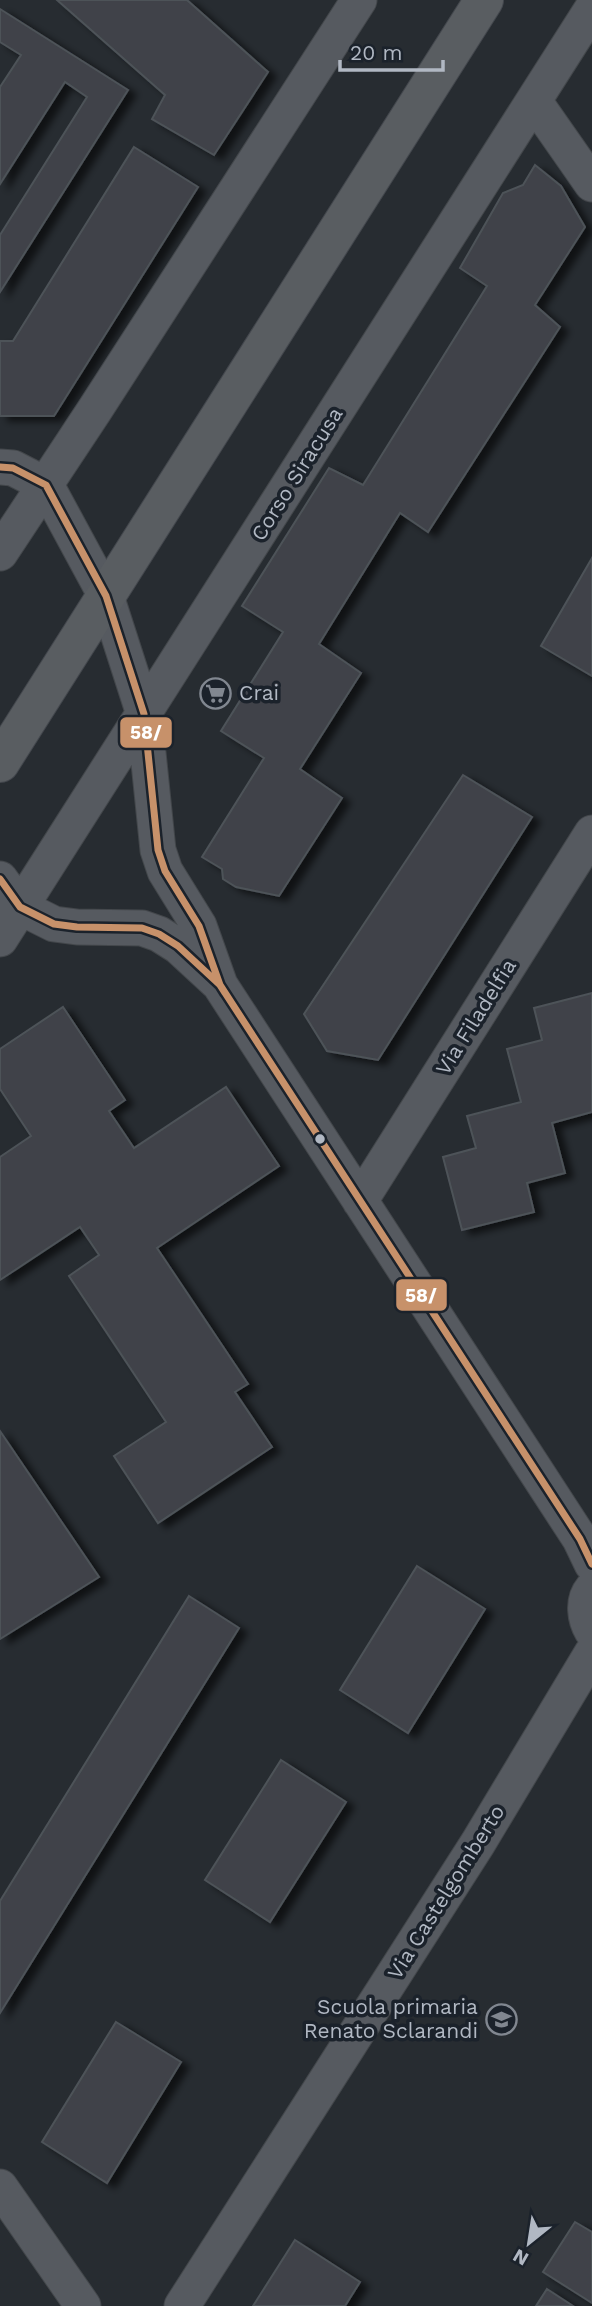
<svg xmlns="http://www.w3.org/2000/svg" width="592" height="2306" viewBox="0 0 592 2306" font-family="'Work Sans',sans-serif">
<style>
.building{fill:#3f4348;stroke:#4e5359;stroke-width:2;filter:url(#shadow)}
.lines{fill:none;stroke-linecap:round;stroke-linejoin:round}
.minor-casing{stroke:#43474b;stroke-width:37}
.major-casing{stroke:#44484e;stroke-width:40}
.minor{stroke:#565a60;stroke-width:35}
.major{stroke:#595d61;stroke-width:38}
.bus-1-casing{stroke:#1b222b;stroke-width:12}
.bus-1{stroke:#c7916a;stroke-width:7}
.bus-dot{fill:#b1b8c3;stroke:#1b222b;stroke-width:2.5}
.labels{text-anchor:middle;stroke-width:7;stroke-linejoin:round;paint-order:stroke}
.street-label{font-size:21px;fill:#b1b8c3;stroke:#1b222b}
.poi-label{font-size:21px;fill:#b1b8c3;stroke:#1b222b;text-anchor:start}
.line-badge{stroke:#1b222b;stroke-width:2.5}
.badge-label{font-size:19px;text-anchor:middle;font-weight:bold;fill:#fff}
</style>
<defs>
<filter id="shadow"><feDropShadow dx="8" dy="4.5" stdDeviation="3.5" flood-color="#0009"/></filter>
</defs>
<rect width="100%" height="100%" fill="#272c31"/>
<!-- building -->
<path class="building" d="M57,0H187L268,72L214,155L152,119L165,95Z
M0,9L128,90L0,292V235L87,97L65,82L0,184V87L21,55L0,42Z
M134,147L198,187L54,416H0V341H13Z
M535,165L561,186L585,227L535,305L560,327L428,532L400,513L319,644L361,673L300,769L342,798L279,896L236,887L223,879L222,869L202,857L264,758L221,731L283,632L242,606L329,468L363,485L487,286L460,268L503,193L523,185Z
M592,558V676L541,646Z
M463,775L532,817L378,1060L327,1051L304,1014Z
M592,993V1112L552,1123L565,1173L527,1183L534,1212L462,1230L443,1157L476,1148L467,1116L521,1102L507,1049L542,1040L534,1008Z
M63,1007L125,1100L109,1111L134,1148L226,1087L279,1166L157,1248L248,1384L235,1392L272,1447L158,1523L114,1456L166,1422L69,1276L99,1255L80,1227L0,1280V1157L31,1136L0,1089V1049Z
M0,1431L99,1577L0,1639Z
M417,1566L485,1609L408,1733L340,1690Z
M189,1596L239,1628L0,2013V1901Z
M281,1760L346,1802L270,1922L205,1880Z
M116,2022L181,2062L107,2183L42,2142Z
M575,2222L592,2232V2303L543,2272Z
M295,2240L360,2282L345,2306H253Z
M547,2289L573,2306H536Z"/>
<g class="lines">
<defs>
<path id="minor" d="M534,101L592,184
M0,467L13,468L46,485L106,596L144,714L158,850L165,871L199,926L220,985L580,1539L592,1564
M0,553L94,411L359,0
M0,879L20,907L54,924L77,927L142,928L159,934L178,946L217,982
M0,939L592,9
M360,1201L592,833
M592,1589C582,1601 585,1619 592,1631
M0,2187L83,2306
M182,2306L478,1843L592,1653"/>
<path id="major" d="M0,763L484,0"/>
</defs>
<!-- minor casing -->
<use href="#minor" class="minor-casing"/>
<!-- major casing -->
<use href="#major" class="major-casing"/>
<!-- minor -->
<use href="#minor" class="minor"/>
<!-- major -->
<use href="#major" class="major"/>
<defs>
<path id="bus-1" d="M0,467L13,468L46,485L106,596L144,714L158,850L165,871L199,926L220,985L580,1539L592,1564
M0,879L20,907L54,924L77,927L142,928L159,934L178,946L220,985L225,993"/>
</defs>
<!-- bus-1 casing -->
<use href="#bus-1" class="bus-1-casing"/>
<!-- bus-1 -->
<use href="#bus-1" class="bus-1"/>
</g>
<!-- icons -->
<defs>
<symbol id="supermarket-ring" viewBox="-11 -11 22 22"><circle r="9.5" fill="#1b222b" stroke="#818790" stroke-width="1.5"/><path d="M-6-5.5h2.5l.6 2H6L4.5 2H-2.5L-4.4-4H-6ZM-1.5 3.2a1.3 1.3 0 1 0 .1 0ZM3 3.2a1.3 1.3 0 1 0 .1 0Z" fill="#818790"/></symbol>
<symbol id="school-ring" viewBox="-11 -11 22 22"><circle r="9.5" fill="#1b222b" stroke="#818790" stroke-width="1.5"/><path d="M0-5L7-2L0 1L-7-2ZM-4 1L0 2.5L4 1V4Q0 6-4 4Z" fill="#818790"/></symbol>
</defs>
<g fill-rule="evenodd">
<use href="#supermarket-ring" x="198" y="676" width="35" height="35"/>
<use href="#school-ring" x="484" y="2002" width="35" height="35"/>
</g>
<!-- markers -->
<circle class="bus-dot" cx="320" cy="1139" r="6"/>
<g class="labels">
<!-- street labels -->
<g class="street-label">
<text transform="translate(297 474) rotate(-58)" y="7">Corso Siracusa</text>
<text transform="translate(476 1017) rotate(-58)" y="7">Via Filadelfia</text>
<text transform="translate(446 1892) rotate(-58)" y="7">Via Castelgomberto</text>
</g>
<!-- poi labels -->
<g class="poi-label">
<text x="239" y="700">Crai</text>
<text x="478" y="2014" text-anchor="end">Scuola primaria<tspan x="478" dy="24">Renato Sclarandi</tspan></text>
</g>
</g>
<g class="line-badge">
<rect x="119" y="716" width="54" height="33" rx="7" fill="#c7916a"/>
<rect x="395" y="1278" width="53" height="34" rx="7" fill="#c7916a"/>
</g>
<g class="badge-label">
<text x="146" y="739">58/</text>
<text x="421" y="1302">58/</text>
</g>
<!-- north arrow -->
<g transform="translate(529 2243) rotate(210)" stroke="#1b222b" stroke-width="5" paint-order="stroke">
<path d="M0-5L12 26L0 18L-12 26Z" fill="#b1b8c3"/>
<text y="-10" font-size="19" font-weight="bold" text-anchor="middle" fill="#b1b8c3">N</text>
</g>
<!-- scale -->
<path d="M340 60v10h103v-10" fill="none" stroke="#b1b8c3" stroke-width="3.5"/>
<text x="350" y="60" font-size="21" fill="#b1b8c3" stroke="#1b222b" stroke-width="5" paint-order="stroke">20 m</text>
</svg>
